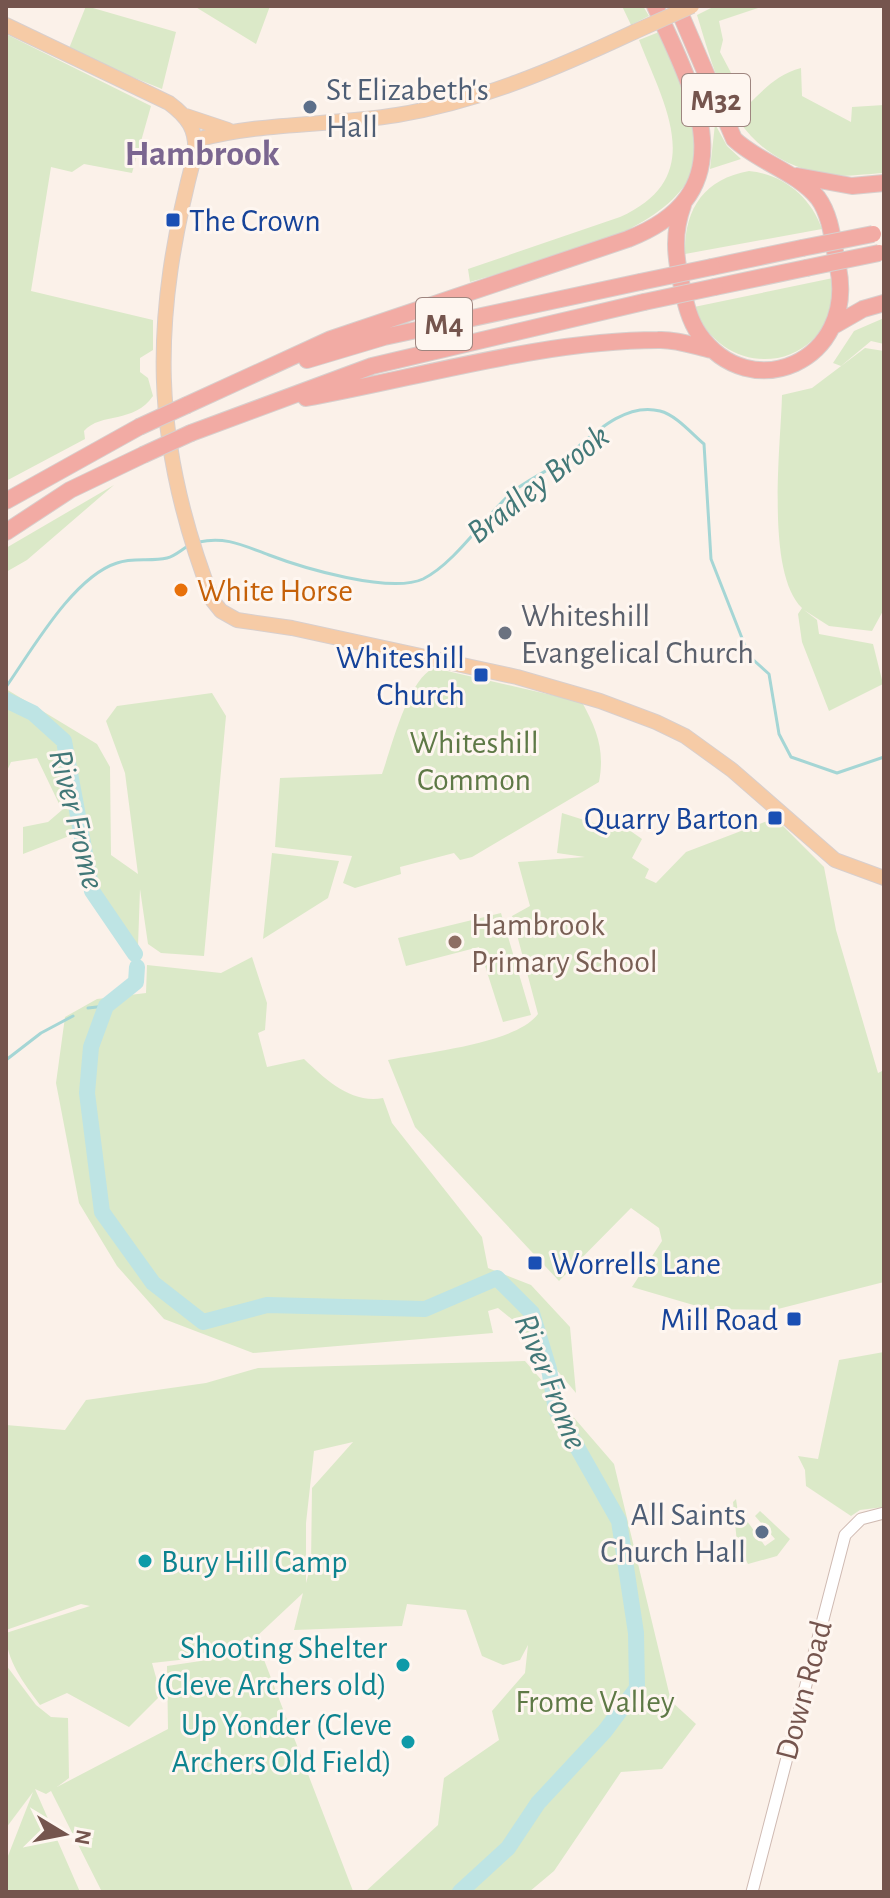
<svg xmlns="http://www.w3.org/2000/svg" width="890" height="1898" viewBox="0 0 890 1898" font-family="'Alegreya Sans',sans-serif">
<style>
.green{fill:#dbe9c8;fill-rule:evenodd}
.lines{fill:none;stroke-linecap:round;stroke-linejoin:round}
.stream{stroke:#a5d6d5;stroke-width:3}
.river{stroke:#bee4e4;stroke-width:16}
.minor-casing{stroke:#cfbab2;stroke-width:13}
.major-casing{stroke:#d8cfcd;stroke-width:16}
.highway-casing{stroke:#d8cfcd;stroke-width:18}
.minor{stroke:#fff;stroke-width:11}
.major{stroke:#f6cba6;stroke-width:14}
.highway{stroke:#f2aba4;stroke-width:16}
.major-bridge-casing{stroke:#d8cfcd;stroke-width:16;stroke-linecap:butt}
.highway-bridge-casing{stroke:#d8cfcd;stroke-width:18;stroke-linecap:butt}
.major-bridge{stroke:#f6cba6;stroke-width:14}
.highway-bridge{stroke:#f2aba4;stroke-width:16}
.service-dot{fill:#5c6f8a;stroke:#fef6f0;stroke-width:3}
.transit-dot{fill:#1a4fb4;stroke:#fef6f0;stroke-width:3}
.food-dot{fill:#e8710a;stroke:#fef6f0;stroke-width:3}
.worship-dot{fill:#6b7280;stroke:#fef6f0;stroke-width:3}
.education-dot{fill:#8d6e63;stroke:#fef6f0;stroke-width:3}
.culture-dot{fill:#0f9aa8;stroke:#fef6f0;stroke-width:3}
.labels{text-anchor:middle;stroke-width:6;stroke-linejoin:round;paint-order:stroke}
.shield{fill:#fef6f0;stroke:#9e857f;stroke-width:2}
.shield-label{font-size:30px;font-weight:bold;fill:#75554e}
.service-label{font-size:32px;fill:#4e5e75;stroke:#fef6f0;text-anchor:start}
.transit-label{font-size:32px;fill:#164399;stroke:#fef6f0;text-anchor:end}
.food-label{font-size:32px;fill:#c56008;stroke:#fef6f0;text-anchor:start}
.worship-label{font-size:32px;fill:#5b616d;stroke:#fef6f0;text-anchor:start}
.park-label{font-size:32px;fill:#5e7946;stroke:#fef6f0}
.education-label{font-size:32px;fill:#785e54;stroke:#fef6f0;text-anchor:start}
.culture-label{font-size:32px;fill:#0d838f;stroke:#fef6f0;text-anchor:end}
.street-label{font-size:32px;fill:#75554e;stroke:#fef6f0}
.water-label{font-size:34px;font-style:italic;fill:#427878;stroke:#fef6f0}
.quarter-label{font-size:36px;font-weight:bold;fill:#7b6690;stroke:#fef6f0}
</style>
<rect width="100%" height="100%" fill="#fbf1e9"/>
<!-- green -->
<path class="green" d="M86,6L176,32L162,89L68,51Z
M194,6H270L256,44Z
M622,6H643L649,16L631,25Z
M764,6L719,21L723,40L720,52L748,105C764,89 778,74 801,68L802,96L851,122L852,107L884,105V173C865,174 841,178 822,174C735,155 720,90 697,15L713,7Z
M659,32C673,65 692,100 697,135C710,231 537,261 470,282L468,269L620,217C709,177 664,105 639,40Z
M6,34L151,106L132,173L84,164L72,172L51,167L31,291L153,320V350L140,358V372L148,378L153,396C134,424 101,412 84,431L85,439L6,481Z
M715,124L727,146L741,159L710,169Z
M749,171C783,174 811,197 822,229L685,254C684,209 704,179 749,171Z
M833,278C840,369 727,390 694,307Z
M884,318V344L871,341L841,366L833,363L854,331Z
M865,348L884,351V609L872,631L829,626L804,610L817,620L819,634L873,644L883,684L829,711L802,642L798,614L802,608C765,572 781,445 782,395L812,388Z
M114,485L27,560L6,572V548Z
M434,668L582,702C597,730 605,750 599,782L472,857L460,860L454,853L400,867L401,874L355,888L343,883L352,856L275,847L280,778L382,774C392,746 408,679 434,668Z
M6,689L97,744L110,767L111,855L138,874L125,773L106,721L117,706L212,693L226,716L204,956L161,953L148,944L140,889L138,946L92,884L82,831L23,854V827L48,822L62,810L37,758L11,762L6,773Z
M562,813L603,826L631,817L632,832L642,839L632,858L649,869L645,878L656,883L686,852L775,818L824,867L836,930L878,1073L884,1070V1282L774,1310L707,1309L632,1287L662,1241L659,1228L631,1208L559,1281L415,1127L388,1060C425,1052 516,1044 538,1014L512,916L530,906L518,862L585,857L557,853Z
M272,853L339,861L328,898L263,939Z
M501,913L531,1015L503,1022L479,947L406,966L398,938Z
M252,957L267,1003L265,1030L258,1033L267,1067L304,1059C325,1079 351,1104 383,1098L392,1123L482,1237L488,1268L531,1285L570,1327L576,1393L519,1325L498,1308L488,1311L493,1333L253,1353L164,1319L117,1266L79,1203L56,1083L65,1017L97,999L146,993L147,965L221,973Z
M884,1352V1507L860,1510L851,1516L806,1486L805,1470L798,1456L818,1459L839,1360Z
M525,1361L614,1464L671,1701L696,1724L662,1769L621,1772L554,1871L529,1892H365L438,1825L444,1778L499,1740L492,1711L525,1673L528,1645L520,1660L503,1665L482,1656L466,1610L407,1604L402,1626L294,1630L303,1593L255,1638L179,1660L152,1663L161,1695L129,1727L67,1693L40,1705C24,1683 6,1661 6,1633L90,1606L81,1604L6,1630V1425L65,1430L86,1400L206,1383L258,1368ZM353,1442L312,1488L311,1565L306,1583V1523L314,1451Z
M736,1499L740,1526L747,1521L765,1546L775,1539L755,1516L760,1511L790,1539L777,1556L748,1564L737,1543L733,1502Z
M261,1652L353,1891L102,1892L51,1791L46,1794L35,1789L80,1892H6V1861L33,1792L6,1828V1665L36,1705L51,1717L68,1718L69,1778L57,1787L168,1729L167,1666Z"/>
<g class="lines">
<!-- stream -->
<path class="stream" d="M199,542C226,536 244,546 269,555C303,568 390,594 423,579C454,564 485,517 510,494C525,481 545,473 561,461C588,440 622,401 660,411C676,415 691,433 704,444L711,559L749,656L769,674L779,734L791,757L837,773L884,757
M6,687C32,650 73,577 117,563C133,557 151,562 167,558C175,556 181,550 188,546
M88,1008L106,1006
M6,1060L41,1033L73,1016"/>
<!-- river -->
<path class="river" d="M6,700L33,713L64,741L92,891L135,954
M137,967L136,982L106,1006L91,1047L87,1093L102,1212L153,1283L203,1322L267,1305L425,1309L497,1278L532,1313L549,1369L556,1410L619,1521L636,1633L637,1688L605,1731L538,1803L508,1848L460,1892"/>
<defs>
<path id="minor" d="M752,1892L845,1535L861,1519L884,1513"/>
<path id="major" d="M6,25L169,103C188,117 197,130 195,154C151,319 150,440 213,601L221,611L237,620L292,628L517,677L600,701L656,722L685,736L732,770L835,860L884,878
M186,116L228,130
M196,140C261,122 330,126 397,115C481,101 557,68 634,32"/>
<path id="highway" d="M677,6L734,139C758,162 797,172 818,198C832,217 833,245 838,267C857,362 750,407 699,334C688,318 685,300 681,282C675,255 673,233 683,205
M797,176L852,186L884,183
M712,267L802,248
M715,287L806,268
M835,325L863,309L884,303
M307,360L384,337L640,282
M306,398C417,378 545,340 658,340C676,339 694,346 712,350
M187,405L331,339L628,239C750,192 694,91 655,6
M191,433L372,366L644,302
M6,501L139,427
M6,532L70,490L143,455"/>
</defs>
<!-- minor casing -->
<use href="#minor" class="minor-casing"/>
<!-- major casing -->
<use href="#major" class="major-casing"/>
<!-- highway casing -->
<use href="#highway" class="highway-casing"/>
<!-- minor -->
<use href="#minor" class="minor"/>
<!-- major -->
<use href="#major" class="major"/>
<!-- highway -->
<use href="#highway" class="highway"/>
<defs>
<path id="major-bridge" d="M634,32L692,6"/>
<path id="highway-bridge" d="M802,248L873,234
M806,268L879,253
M640,282L712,267
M644,302L715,287
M139,427L187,405
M143,455L191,433"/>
</defs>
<!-- major-bridge casing -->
<use href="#major-bridge" class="major-bridge-casing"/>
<!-- highway-bridge casing -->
<use href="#highway-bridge" class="highway-bridge-casing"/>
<!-- major-bridge -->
<use href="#major-bridge" class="major-bridge"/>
<!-- highway-bridge -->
<use href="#highway-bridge" class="highway-bridge"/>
</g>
<!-- markers -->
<g class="service-dot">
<circle cx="310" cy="107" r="8"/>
<circle cx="762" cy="1532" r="8"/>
</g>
<g class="transit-dot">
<rect x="165" y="212" width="16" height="16" rx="4"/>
<rect x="473" y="667" width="16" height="16" rx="4"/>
<rect x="767" y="810" width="16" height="16" rx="4"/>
<rect x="527" y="1255" width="16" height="16" rx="4"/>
<rect x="786" y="1311" width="16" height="16" rx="4"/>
</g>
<circle class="food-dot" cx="181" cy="590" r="8"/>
<circle class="worship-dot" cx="505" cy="633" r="8"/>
<circle class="education-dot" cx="455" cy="942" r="8"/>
<g class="culture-dot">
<circle cx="145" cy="1561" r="8"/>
<circle cx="403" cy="1665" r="8"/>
<circle cx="408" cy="1742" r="8"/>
</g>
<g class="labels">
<!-- shield labels -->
<g class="shield">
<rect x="682" y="74" width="68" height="52" rx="6"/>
<rect x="416" y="298" width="56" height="52" rx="6"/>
</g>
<g class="shield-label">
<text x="716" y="110">M32</text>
<text x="444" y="334">M4</text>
</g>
<!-- service labels -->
<g class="service-label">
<text x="326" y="100">St Elizabeth's<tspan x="326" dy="37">Hall</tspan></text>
<text x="746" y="1525" text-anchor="end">All Saints<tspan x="746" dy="37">Church Hall</tspan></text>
</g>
<!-- transit labels -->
<g class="transit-label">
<text x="189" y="231" text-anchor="start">The Crown</text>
<text x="465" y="668">Whiteshill<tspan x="465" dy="37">Church</tspan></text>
<text x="759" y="829">Quarry Barton</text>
<text x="551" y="1274" text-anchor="start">Worrells Lane</text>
<text x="778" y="1330">Mill Road</text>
</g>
<!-- food labels -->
<g class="food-label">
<text x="197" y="601">White Horse</text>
</g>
<!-- worship labels -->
<g class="worship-label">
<text x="521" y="626">Whiteshill<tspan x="521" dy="37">Evangelical Church</tspan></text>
</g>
<!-- park labels -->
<g class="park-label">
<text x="474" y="753">Whiteshill<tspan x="474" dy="37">Common</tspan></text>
<text x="595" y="1712">Frome Valley</text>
</g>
<!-- education labels -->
<g class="education-label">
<text x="471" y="935">Hambrook<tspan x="471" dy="37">Primary School</tspan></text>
</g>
<!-- culture labels -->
<g class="culture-label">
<text x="161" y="1572" text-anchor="start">Bury Hill Camp</text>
<text x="387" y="1658">Shooting Shelter<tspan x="387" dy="37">(Cleve Archers old)</tspan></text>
<text x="392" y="1735">Up Yonder (Cleve<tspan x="392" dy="37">Archers Old Field)</tspan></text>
</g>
<!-- street labels -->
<g class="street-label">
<text transform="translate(803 1690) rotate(-75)" y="11">Down Road</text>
</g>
<!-- water labels -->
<g class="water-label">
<text transform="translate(537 483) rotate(-38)" y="12">Bradley Brook</text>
<text transform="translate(78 819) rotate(76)" y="12">River Frome</text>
<text transform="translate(552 1381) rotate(68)" y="12">River Frome</text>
</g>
<!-- quarter labels -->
<g class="quarter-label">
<text x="202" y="165">Hambrook</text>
</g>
</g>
<!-- border -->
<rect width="890" height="1898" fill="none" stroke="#75554e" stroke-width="16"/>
<!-- north arrow -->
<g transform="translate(64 1834) rotate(100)" stroke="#fef6f0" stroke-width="6" paint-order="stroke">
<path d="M0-6L14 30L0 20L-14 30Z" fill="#75554e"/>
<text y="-12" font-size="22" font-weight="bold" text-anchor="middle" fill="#75554e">N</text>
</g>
</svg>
